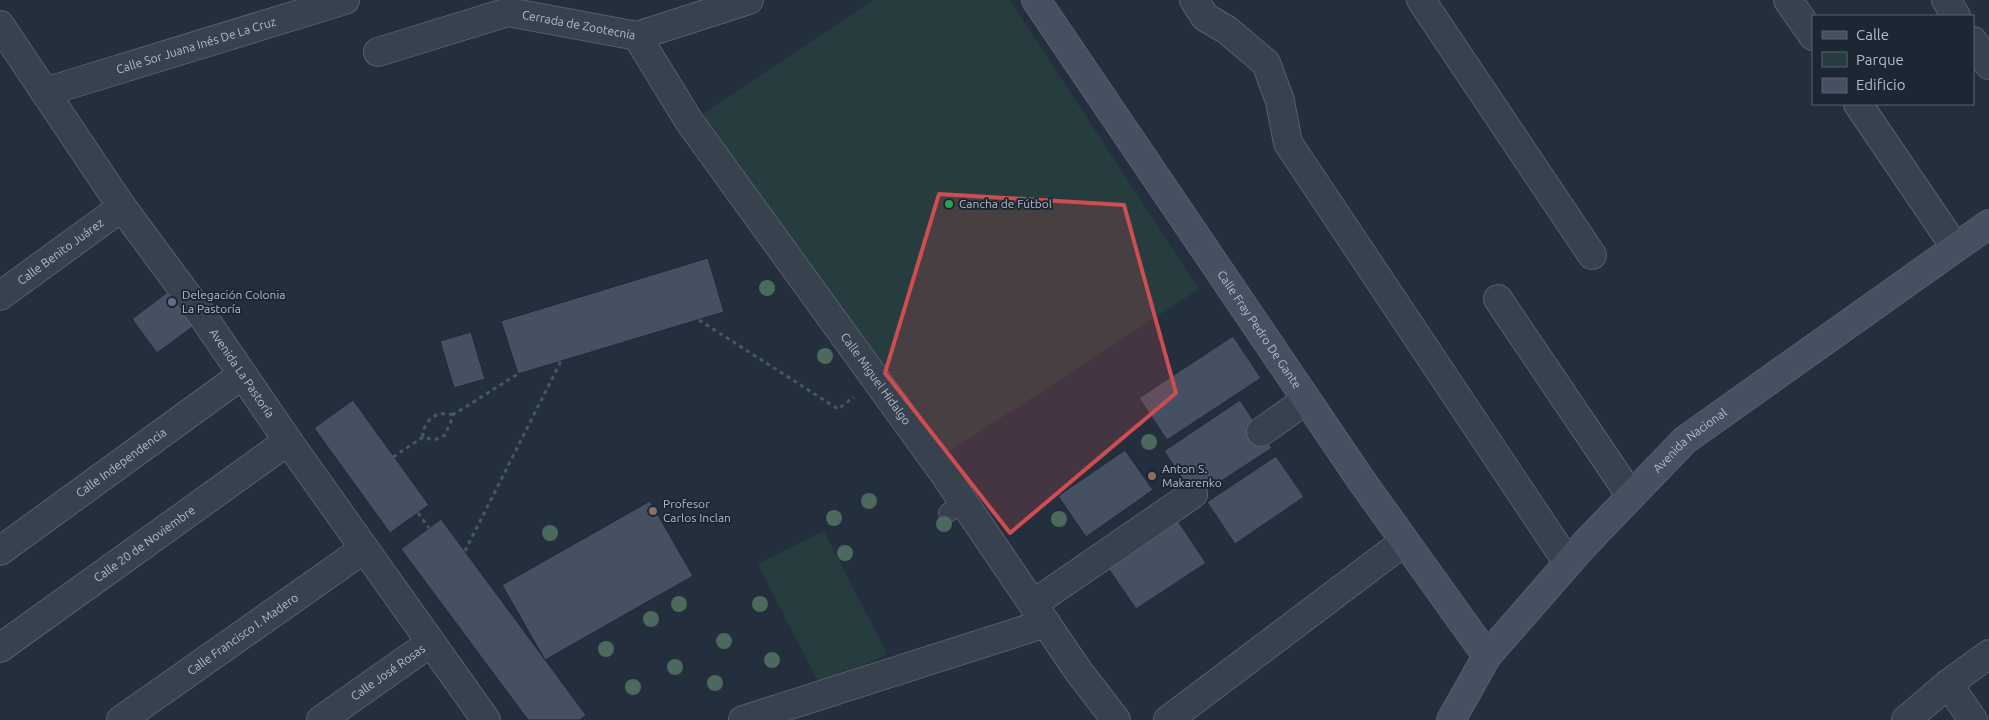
<svg xmlns="http://www.w3.org/2000/svg" width="1989" height="720" viewBox="0 0 1989 720" font-family="Ubuntu,sans-serif">
<style>
.green{fill:#263c3f}
.building{fill:#455162;stroke:#1f2835}
.lines{fill:none;stroke-linecap:round;stroke-linejoin:round}
.lane-casing{stroke:#565f6c;stroke-width:20}
.street-casing{stroke:#565f6c;stroke-width:30}
.secondary-casing{stroke:#565f6c;stroke-width:30}
.path{stroke:#44595c;stroke-width:3;stroke-dasharray:4 4;stroke-linecap:butt}
.lane{stroke:#38414e;stroke-width:18}
.street{stroke:#38414e;stroke-width:28}
.secondary{stroke:#465061;stroke-width:28}
.tree{fill:#4b6a5d}
.marked{fill:#ce4d50;fill-opacity:0.2;stroke:#ce4d50;stroke-width:4;stroke-linejoin:round}
.leisure-dot{fill:#2e9e5b;stroke:#1d2633;stroke-width:2}
.service-dot{fill:#5c6f8a;stroke:#1d2633;stroke-width:2}
.education-dot{fill:#8d6e63;stroke:#1d2633;stroke-width:2}
.labels{text-anchor:middle;stroke-width:4;stroke-linejoin:round;paint-order:stroke}
.street-label{font-size:12px;fill:#b4bcc9;stroke:#1d2633}
.poi-label{font-size:12px;fill:#b4bcc9;stroke:#1d2633;text-anchor:start}
</style>
<rect width="100%" height="100%" fill="#242f3e"/>
<!-- green -->
<path class="green" d="M874,0H1010L1199,289L935,461L695,119Z
M824,531L887,654L821,688L758,564Z"/>
<!-- building -->
<path class="building" d="M708,258L724,312L518,374L501,321Z
M177,285L202,320L157,353L132,319Z
M471,332L485,379L454,388L440,341Z
M1233,336L1261,378L1167,440L1139,398Z
M353,400L429,505L390,533L314,428Z
M1240,400L1272,448L1195,498L1164,451Z
M1125,450L1153,490L1086,537L1058,496Z
M1276,456L1304,497L1235,544L1207,502Z
M650,501L693,576L545,660L502,585Z
M441,519L586,715L580,720H528L401,549Z
M1178,521L1206,563L1136,609L1108,568Z"/>
<g class="lines">
<defs>
<path id="lane" d="M948,513L963,502"/>
<g id="street">
<path d="M1194,0L1205,17L1227,30L1266,63L1280,101L1288,143L1568,563"/>
<path d="M1421,0L1592,255"/>
<path d="M1788,0L1813,36"/>
<path d="M1946,0L1956,16"/>
<path id="s1" d="M0,25L122,207L204,318L288,441L486,720"/>
<path id="s2" d="M637,36L689,121L943,472L1079,672L1116,720"/>
<path d="M1973,41L1989,65"/>
<path id="s3" d="M378,52L508,12L637,36L749,0"/>
<path id="s4" d="M45,92L345,0"/>
<path d="M1858,104L1955,247"/>
<path id="s5" d="M0,296L122,207"/>
<path d="M1498,299L1631,496"/>
<path d="M1261,432L1306,400"/>
<path id="s6" d="M0,551L242,375"/>
<path d="M1033,604L1193,494"/>
<path id="s7" d="M0,648L288,441"/>
<path d="M1948,684L1973,720"/>
<path id="s8" d="M121,720L364,549"/>
<path id="s9" d="M321,720L430,643"/>
<path d="M743,720L1046,623"/>
<path d="M1168,720L1404,542"/>
<path d="M1906,720L1948,684L1989,654"/>
</g>
<g id="secondary">
<path id="s10" d="M1036,0L1361,480L1487,656"/>
<path id="s11" d="M1451,720L1487,656L1584,545L1685,440L1989,224"/>
</g>
</defs>
<!-- lane casing -->
<use href="#lane" class="lane-casing"/>
<!-- street casing -->
<use href="#street" class="street-casing"/>
<!-- secondary casing -->
<use href="#secondary" class="secondary-casing"/>
<!-- path -->
<path class="path" d="M699,320L838,409L854,397
M423,437C422,427 430,416 440,414C444,413 449,415 453,414
M393,457L423,437L430,439H437L445,435L454,414L518,374
M418,513L429,528
M465,551L561,361"/>
<!-- lane -->
<use href="#lane" class="lane"/>
<!-- street -->
<use href="#street" class="street"/>
<!-- secondary -->
<use href="#secondary" class="secondary"/>
</g>
<!-- trees -->
<g class="tree">
<circle cx="767" cy="288" r="8"/>
<circle cx="825" cy="356" r="8"/>
<circle cx="1149" cy="442" r="8"/>
<circle cx="869" cy="501" r="8"/>
<circle cx="834" cy="518" r="8"/>
<circle cx="1059" cy="519" r="8"/>
<circle cx="944" cy="524" r="8"/>
<circle cx="550" cy="533" r="8"/>
<circle cx="845" cy="553" r="8"/>
<circle cx="679" cy="604" r="8"/>
<circle cx="760" cy="604" r="8"/>
<circle cx="651" cy="619" r="8"/>
<circle cx="724" cy="641" r="8"/>
<circle cx="606" cy="649" r="8"/>
<circle cx="772" cy="660" r="8"/>
<circle cx="675" cy="667" r="8"/>
<circle cx="715" cy="683" r="8"/>
<circle cx="633" cy="687" r="8"/>
</g>
<!-- marked area -->
<path class="marked" d="M939,194L1124,205L1176,393L1010,533L885,373Z"/>
<!-- markers -->
<circle class="leisure-dot" cx="949" cy="204" r="5"/>
<circle class="service-dot" cx="172" cy="302" r="5"/>
<g class="education-dot">
<circle cx="1152" cy="476" r="5"/>
<circle cx="653" cy="511" r="5"/>
</g>
<g class="labels">
<!-- street labels -->
<g class="street-label">
<text dy="4" stroke="none"><textPath href="#s3" startOffset="208">Cerrada de Zootecnia</textPath></text>
<text dy="4" stroke="none"><textPath href="#s4" startOffset="158">Calle Sor Juana Inés De La Cruz</textPath></text>
<text dy="4" stroke="none"><textPath href="#s5" startOffset="75">Calle Benito Juárez</textPath></text>
<text dy="4" stroke="none"><textPath href="#s10" startOffset="398">Calle Fray Pedro De Gante</textPath></text>
<text dy="4" stroke="none"><textPath href="#s1" startOffset="424">Avenida La Pastoría</textPath></text>
<text dy="4" stroke="none"><textPath href="#s2" startOffset="418">Calle Miguel Hidalgo</textPath></text>
<text dy="4" stroke="none"><textPath href="#s11" startOffset="370">Avenida Nacional</textPath></text>
<text dy="4" stroke="none"><textPath href="#s6" startOffset="150">Calle Independencia</textPath></text>
<text dy="4" stroke="none"><textPath href="#s7" startOffset="178">Calle 20 de Noviembre</textPath></text>
<text dy="4" stroke="none"><textPath href="#s8" startOffset="149">Calle Francisco I. Madero</textPath></text>
<text dy="4" stroke="none"><textPath href="#s9" startOffset="82">Calle José Rosas</textPath></text>
</g>
<!-- poi labels -->
<g class="poi-label">
<text x="959" y="208">Cancha de Fútbol</text>
<text x="182" y="299">Delegación Colonia<tspan x="182" dy="14">La Pastoría</tspan></text>
<text x="1162" y="473">Anton S.<tspan x="1162" dy="14">Makarenko</tspan></text>
<text x="663" y="508">Profesor<tspan x="663" dy="14">Carlos Inclan</tspan></text>
</g>
</g>
<!-- legend -->
<rect x="1812" y="15" width="162" height="90" fill="#1d2633" stroke="#59626f"/>
<rect x="1822" y="31" width="25" height="8" fill="#465061" stroke="#59626f"/>
<text x="1856" y="40" font-size="15" fill="#b4bcc9">Calle</text>
<rect x="1822" y="52" width="25" height="15" fill="#263c3f" stroke="#59626f"/>
<text x="1856" y="65" font-size="15" fill="#b4bcc9">Parque</text>
<rect x="1822" y="78" width="25" height="15" fill="#455162" stroke="#59626f"/>
<text x="1856" y="90" font-size="15" fill="#b4bcc9">Edificio</text>
</svg>
